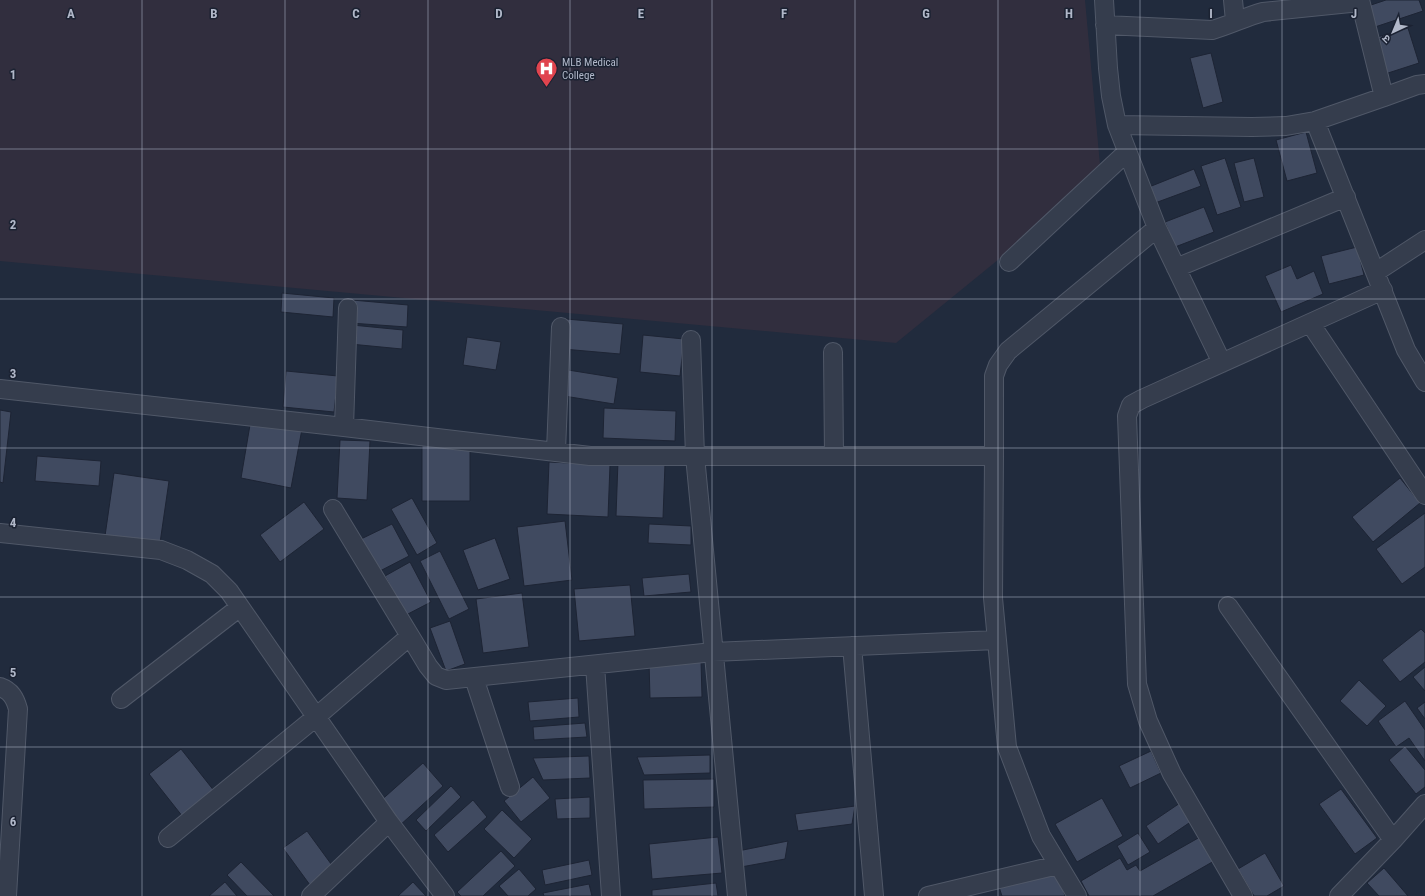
<svg xmlns="http://www.w3.org/2000/svg" width="1425" height="896" viewBox="0 0 1425 896" font-family="'Roboto Condensed','Noto Sans Devanagari',sans-serif">
<style>
.medical{fill:#312e3e}
.building{fill:#404a60;stroke:#1d2434}
.lines{fill:none;stroke-linecap:round;stroke-linejoin:round}
.street-casing{stroke:#505868;stroke-width:20}
.street{stroke:#353d4d;stroke-width:18}
.grid{fill:none;stroke:#b1b8c9;stroke-width:1;stroke-opacity:0.55}
.labels{text-anchor:middle;stroke-width:3;stroke-linejoin:round;paint-order:stroke}
.poi-label{font-size:11px;fill:#b1b8c9;stroke:#1b2232;text-anchor:start}
.grid-label{font-size:13px;text-anchor:middle;font-weight:bold;fill:#b1b8c9;stroke:#1b2232;stroke-width:3;stroke-linejoin:round;paint-order:stroke}
</style>
<rect width="100%" height="100%" fill="#212b3d"/>
<!-- medical -->
<path class="medical" d="M0,0H1085L1101,176L896,343L0,261Z"/>
<!-- building -->
<path class="building" d="M1386,0H1419L1423,11L1375,27L1368,6Z
M1408,28L1419,63L1385,74L1374,38Z
M1211,53L1223,102L1203,108L1190,58Z
M1306,132L1317,173L1287,181L1276,140Z
M1225,158L1241,207L1217,215L1201,166Z
M1254,158L1264,197L1244,202L1234,163Z
M1194,169L1201,186L1155,203L1149,187Z
M1204,207L1214,232L1175,247L1165,222Z
M1357,247L1364,275L1329,284L1321,256Z
M1291,265L1297,279L1314,271L1323,294L1281,312L1265,276Z
M282,293L334,298L333,317L281,312Z
M352,300L408,305L407,327L350,323Z
M566,319L623,324L620,354L563,349Z
M352,325L403,330L402,349L350,344Z
M643,335L684,339L680,376L640,372Z
M467,337L501,342L496,370L463,365Z
M568,370L618,378L614,404L564,396Z
M286,371L338,376L334,412L283,407Z
M604,408L676,411L675,441L603,438Z
M0,410L11,412L3,483L0,482Z
M251,419L302,429L291,488L241,478Z
M340,440L370,441L367,500L337,498Z
M422,445L470,446V501H422Z
M37,456L101,461L99,486L35,481Z
M618,461L665,464L663,518L616,516Z
M549,462L610,465L608,517L547,514Z
M114,473L169,481L160,543L105,536Z
M1400,478L1420,503L1373,542L1352,517Z
M412,498L437,543L417,555L391,509Z
M304,502L324,529L280,562L260,535Z
M1425,513V567L1402,584L1376,549Z
M565,521L572,580L524,586L517,527Z
M392,524L409,556L378,572L361,539Z
M649,524L691,526V545L648,543Z
M495,538L510,579L478,590L463,550Z
M440,551L469,609L449,619L420,561Z
M410,562L431,602L406,615L385,576Z
M689,574L691,592L644,596L642,578Z
M630,585L635,636L579,641L574,589Z
M522,593L529,647L483,653L476,599Z
M450,621L465,664L446,671L430,628Z
M1421,629L1425,633V662L1400,682L1382,660Z
M701,661L702,697L650,698L649,662Z
M1425,667V691L1413,677Z
M1359,680L1386,706L1367,726L1340,701Z
M578,698L579,717L530,721L528,702Z
M1405,701L1425,730V761L1409,738L1396,747L1378,721Z
M1425,702V719L1417,708Z
M585,723L587,737L534,740L533,727Z
M1405,746L1425,770V787L1416,794L1389,760Z
M181,749L215,792L183,817L149,774Z
M1151,751L1161,773L1130,788L1119,766Z
M710,755V773L644,775L637,757Z
M589,756L590,778L543,780L533,758Z
M423,763L443,786L398,827L377,804Z
M533,777L550,798L521,822L504,801Z
M714,779V807L644,809L643,780Z
M451,786L461,797L426,831L416,820Z
M1341,789L1377,838L1355,854L1319,804Z
M590,797V818L557,819L555,799Z
M1102,798L1123,836L1077,862L1055,824Z
M473,800L487,817L448,852L434,835Z
M1180,803L1192,821L1158,844L1146,826Z
M855,806L852,824L798,831L795,814Z
M502,810L532,839L514,858L484,829Z
M307,831L334,868L310,885L283,848Z
M1138,833L1150,852L1128,865L1117,846Z
M718,837L722,873L652,879L649,844Z
M1200,837L1214,861L1153,896H1089L1081,881L1120,858L1127,870L1136,865L1140,871Z
M788,841L785,859L741,867L738,851Z
M501,851L515,866L483,896H461L457,892Z
M1265,853L1284,886L1267,896H1254L1238,869Z
M589,860L592,875L545,885L542,870Z
M241,862L274,896H247L227,875Z
M1384,868L1408,896H1379L1367,883Z
M519,869L536,889L528,896H508L499,886Z
M1057,869L1065,896H1002L999,887Z
M225,882L237,896H209Z
M413,882L426,896H398Z
M716,883L718,896H652V890Z
M589,884L592,896H544L543,893Z"/>
<g class="lines">
<defs>
<path id="street" d="M1233,0L1235,21
M1360,0L1384,97L1417,85L1425,84
M1105,25L1212,30C1230,25 1245,17 1263,12L1360,2
M1315,121L1406,350L1425,382
M1117,125L1252,127L1286,126L1315,121L1384,97
M1157,228L1222,363
M1009,262L1127,152
M1176,268L1346,197
M1376,272L1425,240
M1310,323L1425,495
M691,340L695,456L737,896
M833,352L834,456
M0,389L344,427L590,456H994
M344,427L348,308
M556,451L561,327
M0,533L161,550L187,560L212,574L229,591L389,822
M1228,606L1393,840
M410,636L428,666L436,676L446,680L713,652L997,640
M852,646L874,896
M595,665L611,896
M474,678L510,787
M0,687C11,691 15,698 18,709L7,896
M121,699L240,607
M168,838L316,717L410,636L333,509
M311,896L389,822L445,896
M928,896L1058,865
M1077,896L1041,836L1007,747L993,598L994,456V376L998,365L1008,351L1157,228L1117,125L1111,96L1108,68L1104,0
M1243,896L1172,774L1148,721L1137,684L1127,416L1131,405L1142,399L1383,290
M1339,896L1393,840L1425,804"/>
</defs>
<!-- street casing -->
<use href="#street" class="street-casing"/>
<!-- street -->
<use href="#street" class="street"/>
</g>
<!-- grid -->
<path class="grid" d="M142,0V896M285,0V896M428,0V896M570,0V896M712,0V896M855,0V896M998,0V896M1140,0V896M1282,0V896M0,149H1425M0,299H1425M0,448H1425M0,597H1425M0,747H1425"/>
<!-- icons -->
<defs>
<symbol id="hospital-pin" viewBox="-11 -11 22 30"><path d="M0 17L-7.5 6A9.5 9.5 0 1 1 7.5 6Z" fill="#e0444e" stroke="#1b2232"/><path d="M-5-5h3v3.5h4V-5h3V5h-3V1.5h-4V5h-3Z" fill="#fff"/></symbol>
</defs>
<g fill-rule="evenodd">
<use href="#hospital-pin" x="534" y="56" width="25" height="34"/>
</g>
<g class="labels">
<!-- poi labels -->
<g class="poi-label">
<text x="562" y="66">MLB Medical<tspan x="562" dy="13">College</tspan></text>
</g>
</g>
<g class="grid-label">
<text x="71" y="18">A</text>
<text x="214" y="18">B</text>
<text x="356" y="18">C</text>
<text x="499" y="18">D</text>
<text x="641" y="18">E</text>
<text x="784" y="18">F</text>
<text x="926" y="18">G</text>
<text x="1069" y="18">H</text>
<text x="1211" y="18">I</text>
<text x="1354" y="18">J</text>
<text x="13" y="79">1</text>
<text x="13" y="229">2</text>
<text x="13" y="378">3</text>
<text x="13" y="527">4</text>
<text x="13" y="677">5</text>
<text x="13" y="826">6</text>
</g>
<!-- north arrow -->
<g transform="translate(1393 32) rotate(224)" stroke="#1b2232" stroke-width="3" paint-order="stroke">
<path d="M0-3L7 15L0 10L-7 15Z" fill="#b1b8c9"/>
<text y="-6" font-size="11" font-weight="bold" text-anchor="middle" fill="#b1b8c9">उ</text>
</g>
</svg>
